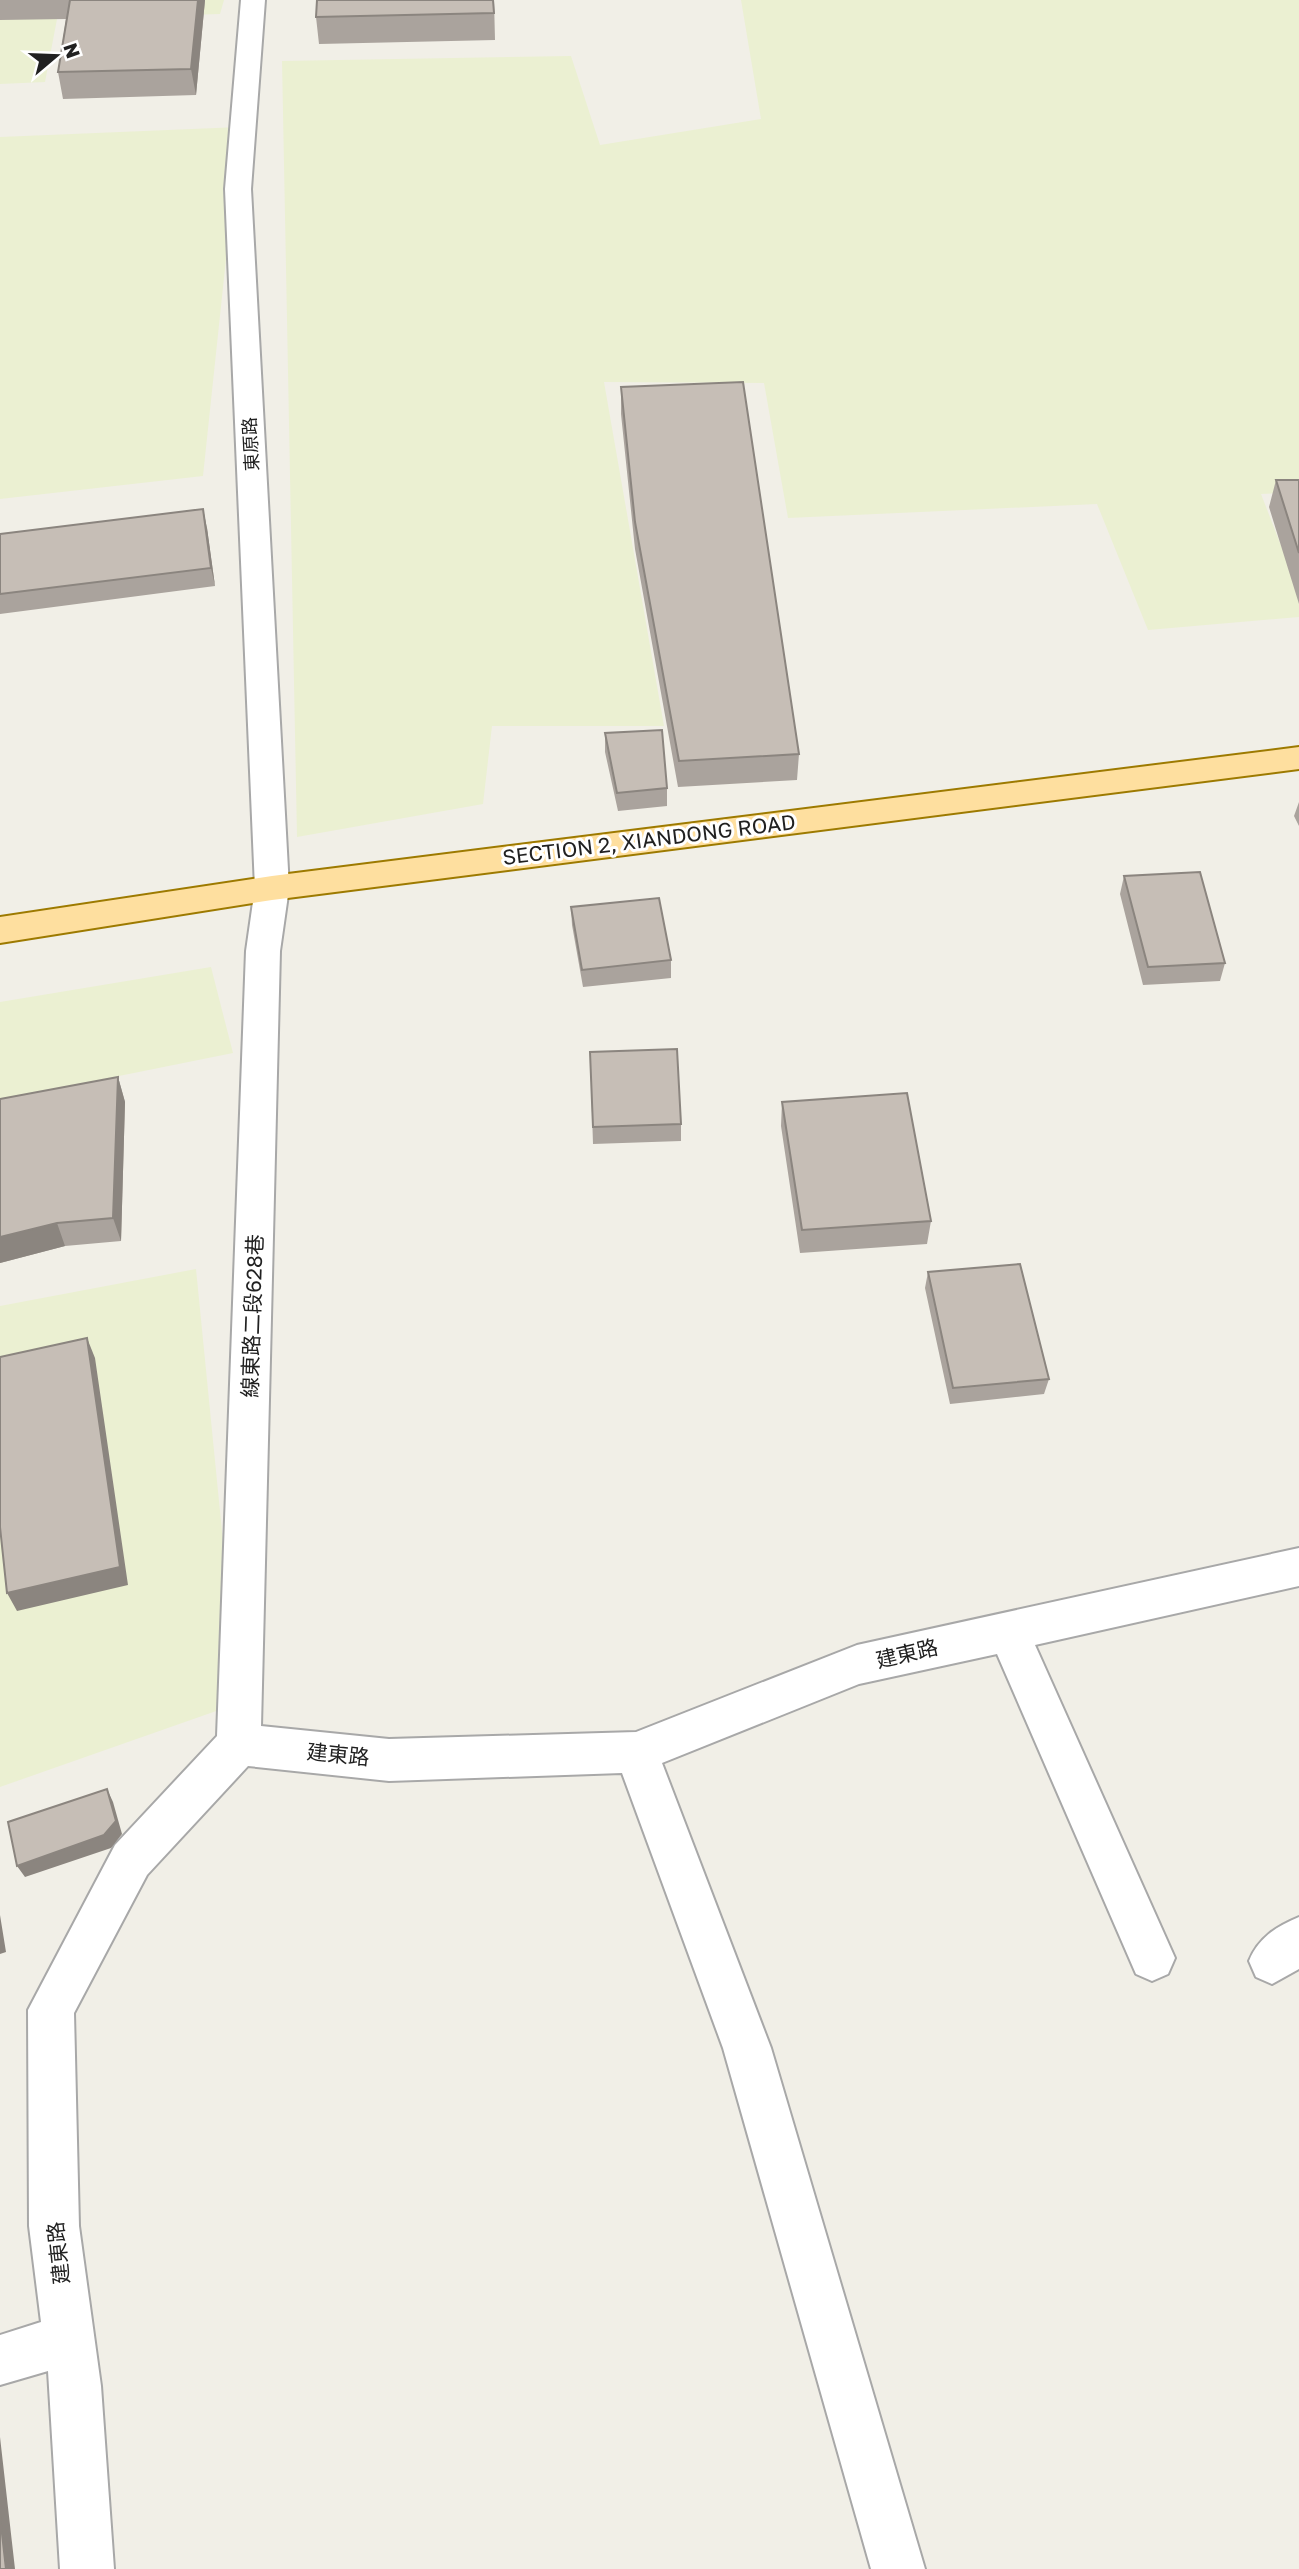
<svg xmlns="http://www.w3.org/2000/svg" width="1299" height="2569" viewBox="0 0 1299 2569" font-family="'Golos Text','Noto Sans TC',sans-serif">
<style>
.farmland{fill:#ebf0d2}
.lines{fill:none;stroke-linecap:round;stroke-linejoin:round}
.minor-casing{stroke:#a8a8a8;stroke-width:4}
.major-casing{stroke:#9d7a00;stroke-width:4}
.minor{fill:#fff;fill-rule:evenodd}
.major{fill:#fedf9f;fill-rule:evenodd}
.wall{fill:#aaa39d}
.shaded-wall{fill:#8b857f}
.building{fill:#c6beb6;stroke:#8b857f;stroke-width:2}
.labels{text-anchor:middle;stroke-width:6;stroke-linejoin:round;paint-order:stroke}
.far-street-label{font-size:18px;fill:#212121;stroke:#fff}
.street-label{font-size:21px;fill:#212121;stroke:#fff}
</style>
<rect width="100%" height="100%" fill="#f1efe7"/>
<!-- farmland -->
<path class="farmland" d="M0,0H224L220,14L57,19L45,82L0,84Z
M741,0H1299V492L1261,494L1299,592V617L1148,630L1097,504L788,518L764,383L604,382L664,726H492L483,804L297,837L282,61L571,56L600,145L761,119Z
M240,127L203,476L0,499V137Z
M211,967L233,1053L0,1100V1002Z
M196,1269L239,1703L0,1787V1306Z"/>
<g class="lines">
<defs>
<path id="minor" d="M241,0H265L251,189L289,888L280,951L261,1726L389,1739L636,1732L857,1645L1299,1548V1586L1035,1645L1175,1958L1168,1974L1152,1981L1136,1974L997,1654L859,1684L662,1763L771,2048L925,2569H871L723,2048L622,1773L389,1781L248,1766L147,1875L74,2013L79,2226L101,2386L114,2569H60L48,2371L0,2385V2335L41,2322L29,2226L28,2010L115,1845L217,1736L246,951L255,888L225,189Z
M1299,1917V1969L1272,1984L1256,1977L1249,1961C1258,1938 1277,1926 1299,1917Z"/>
<path id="major" d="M1299,747V769L272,900L0,943V917L272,876Z"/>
</defs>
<!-- minor casing -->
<use href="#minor" class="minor-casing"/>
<!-- major casing -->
<use href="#major" class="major-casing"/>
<!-- minor -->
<use href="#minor" class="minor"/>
<!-- major -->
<use href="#major" class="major"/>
</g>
<!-- wall -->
<path class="wall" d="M0,0H205L196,95L63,99L58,72L66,19L0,20Z
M494,0L495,40L319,44L316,17Z
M621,387L799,754L797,780L678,787L635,549L621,414Z
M1276,480H1299V604L1269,507Z
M207,528L215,586L0,614V534Z
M605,733L667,788V806L618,811L605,752Z
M1299,802V826L1294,816Z
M1124,876L1225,963L1220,981L1143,985L1120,894Z
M571,907L671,960V978L583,987L572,925Z
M590,1052L681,1124V1141L593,1144Z
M118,1077L125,1102L121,1241L65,1246L0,1263V1099Z
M782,1102L931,1221L927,1244L800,1253L781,1126Z
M928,1272L1049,1379L1044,1394L950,1404L925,1288Z"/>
<!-- shaded-wall -->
<path class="shaded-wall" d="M198,0H205L196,95L191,69Z
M203,509L207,528L215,586L211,568Z
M118,1077L125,1102L121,1241L113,1218Z
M57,1223L65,1246L0,1263V1237Z
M87,1338L95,1358L128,1585L17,1611L7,1593Z
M107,1789L113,1802L122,1834L111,1848L25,1877L17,1866Z
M0,1915L6,1952L0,1954Z
M0,2437L15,2569H6L0,2516Z"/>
<!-- building -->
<path class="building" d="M70,0H198L191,69L58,72Z
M317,0H493L494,13L316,17Z
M743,382L799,754L679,761L635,522L621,387Z
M1276,480H1299V553Z
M203,509L211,568L0,594V534Z
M662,730L667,788L617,793L605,733Z
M1200,872L1225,963L1148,967L1124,876Z
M659,898L671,960L582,970L571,907Z
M677,1049L681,1124L593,1127L590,1052Z
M118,1077L113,1218L57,1223L0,1237V1099Z
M907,1093L931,1221L802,1230L782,1102Z
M1020,1264L1049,1379L953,1388L928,1272Z
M87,1338L120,1567L7,1593L0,1527V1357Z
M107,1789L116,1821L104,1835L17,1866L8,1822Z
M0,2516L6,2569H0Z"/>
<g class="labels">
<!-- far-street labels -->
<g class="far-street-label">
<text transform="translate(251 444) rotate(-93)" y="6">東原路</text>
</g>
<!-- street labels -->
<g class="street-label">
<text transform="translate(649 840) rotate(-7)" y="7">SECTION 2, XIANDONG ROAD</text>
<text transform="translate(253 1316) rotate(-88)" y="7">線東路二段628巷</text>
<text transform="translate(907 1654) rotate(-13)" y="7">建東路</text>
<text transform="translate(338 1755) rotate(6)" y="7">建東路</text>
<text transform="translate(59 2253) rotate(-96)" y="7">建東路</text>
</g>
</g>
<!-- north arrow -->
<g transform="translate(56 56) rotate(71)" stroke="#ffffff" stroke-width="5" paint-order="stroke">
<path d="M0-5L12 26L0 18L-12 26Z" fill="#212121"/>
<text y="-10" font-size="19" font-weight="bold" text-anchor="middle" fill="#212121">N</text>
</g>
</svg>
